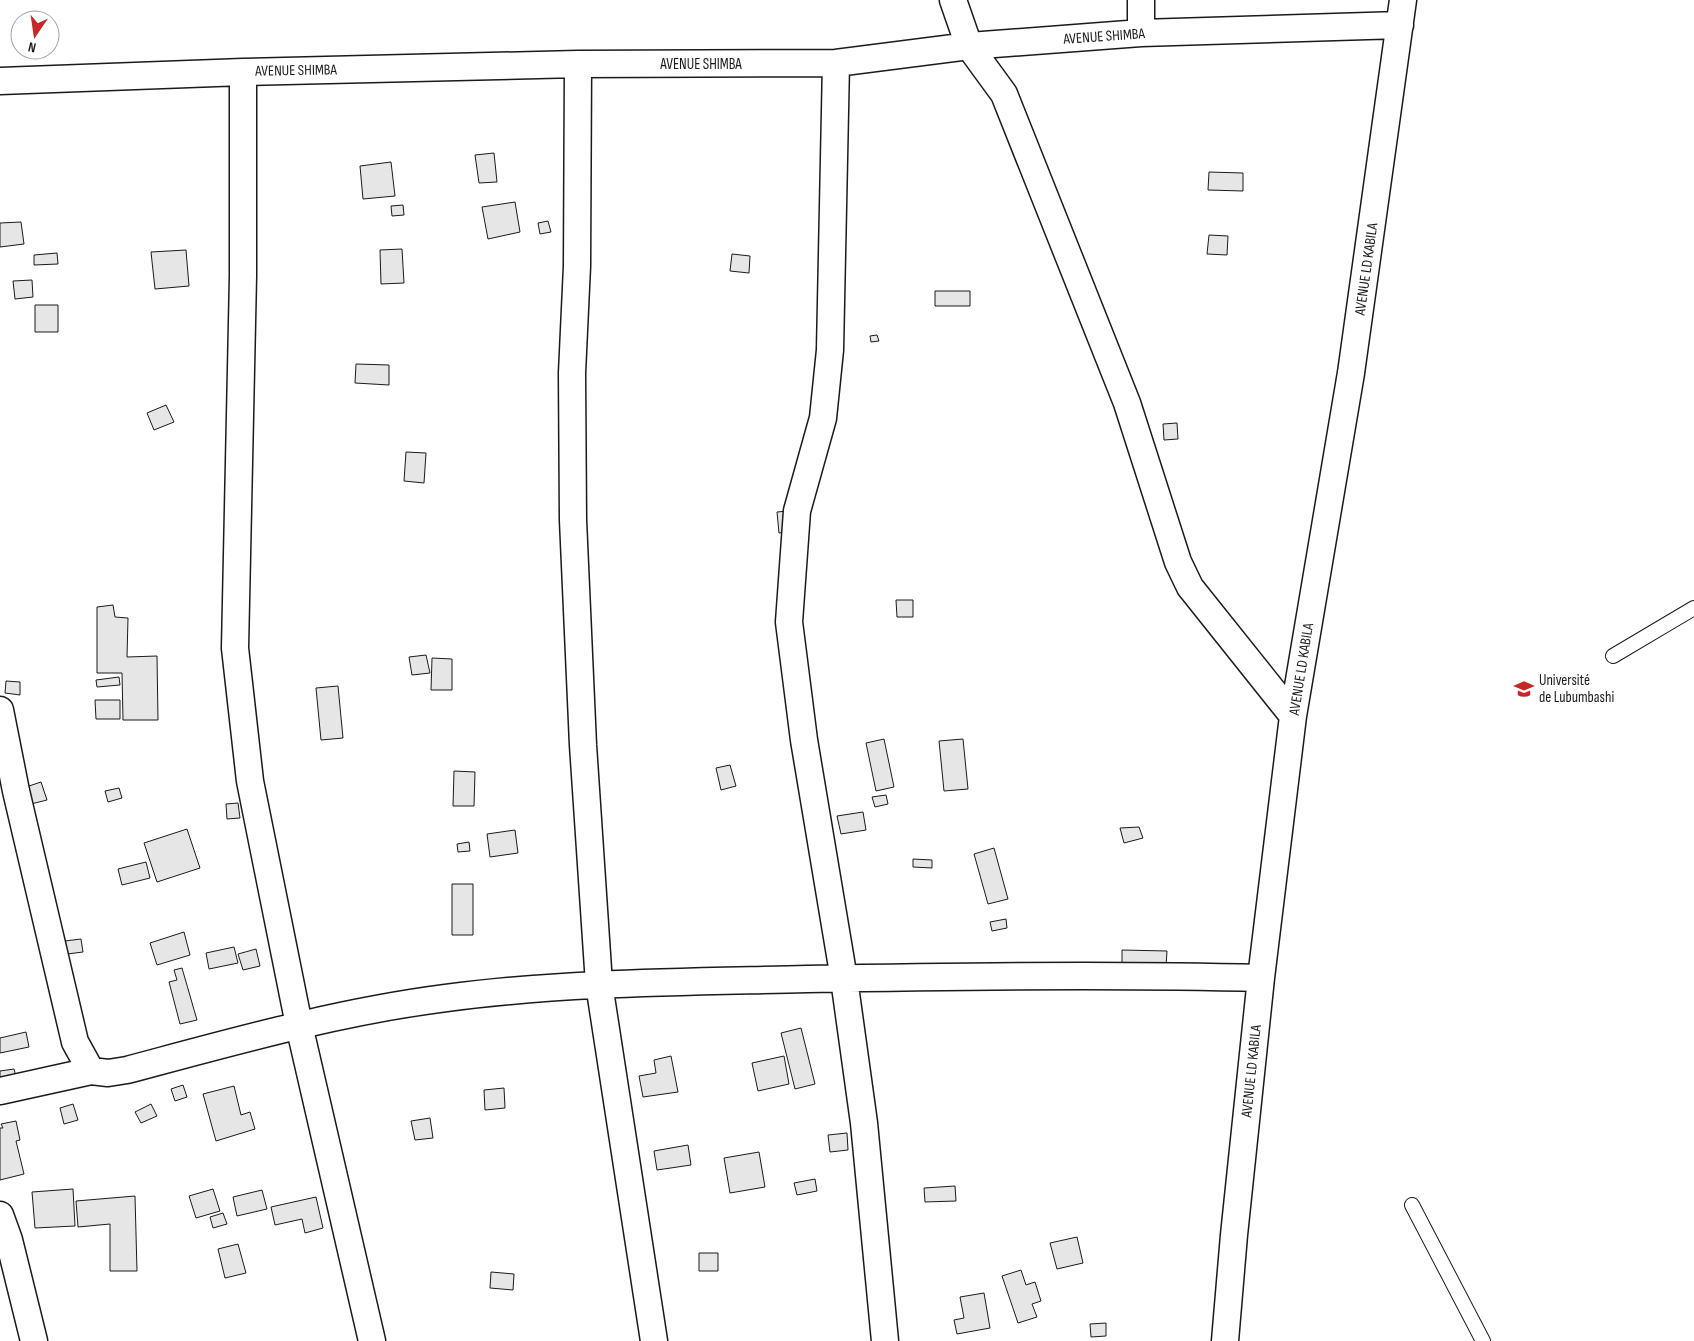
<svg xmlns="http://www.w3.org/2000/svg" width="1694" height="1341" viewBox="0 0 1694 1341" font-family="'Sofia Sans Condensed',sans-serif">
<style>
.building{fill:#e6e6e6;stroke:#1a1a1a}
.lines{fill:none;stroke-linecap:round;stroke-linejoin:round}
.service-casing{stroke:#1a1a1a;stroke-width:16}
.minor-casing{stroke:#1a1a1a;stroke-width:29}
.service{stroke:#fff;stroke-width:14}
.minor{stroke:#fff;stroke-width:26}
.labels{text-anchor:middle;stroke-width:4;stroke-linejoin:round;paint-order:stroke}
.street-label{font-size:15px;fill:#1a1a1a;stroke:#fff}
.poi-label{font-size:15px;fill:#1a1a1a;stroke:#fff;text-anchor:start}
</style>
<rect width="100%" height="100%" fill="#fff"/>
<!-- building -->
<path class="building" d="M494,153L497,182L479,183L475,155Z
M391,162L395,196L363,199L360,166Z
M1209,172L1243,173V191L1208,190Z
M515,202L520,232L488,239L482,207Z
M403,205L404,215L392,216L391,206Z
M548,221L551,232L540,234L538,223Z
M21,222L24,244L0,247V223Z
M1209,235L1228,236L1227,255L1207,254Z
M402,249L404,283L381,284L380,250Z
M186,250L189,286L155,289L151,252Z
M57,253L58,264L34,265V255Z
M732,254L750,256L749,273L730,271Z
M32,280L33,297L15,299L13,281Z
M935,291H970V306H935Z
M35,305H58V332H35Z
M877,335L879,341L871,342L870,336Z
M356,364L389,365V385L355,383Z
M166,405L174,422L154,430L147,413Z
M1177,423L1178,439L1164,440L1163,424Z
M406,452L426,453L424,483L404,481Z
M788,511L791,531L779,533L777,512Z
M896,600H913V617H897Z
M113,605L115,617L128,618L127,657L157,656L158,720H123L122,673H97V607Z
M426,655L430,673L412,675L409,657Z
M432,658L452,659V690H431Z
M119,677L120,685L97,687L96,680Z
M6,681L20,682V695L5,693Z
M338,686L343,738L321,740L316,688Z
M95,700H120V719H96Z
M884,739L894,787L876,791L866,743Z
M963,739L968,789L944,791L939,741Z
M730,765L736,786L721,790L716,768Z
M454,771L475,772L474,806H453Z
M41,782L47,800L31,804L26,787Z
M119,788L122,798L108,802L105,791Z
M886,795L888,804L875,807L872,797Z
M238,803L240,818L227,819L226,804Z
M863,812L866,830L841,834L837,816Z
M1139,827L1143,838L1124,843L1120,828Z
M187,829L200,868L157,882L144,843Z
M515,830L518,853L490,857L487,834Z
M469,842L470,851L458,852L457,844Z
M994,848L1008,899L988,904L974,854Z
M913,859L932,860V868L913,867Z
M146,862L150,878L122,885L118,869Z
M452,884H473V935H452Z
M1006,919L1007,928L992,931L990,922Z
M184,932L190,955L157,965L150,943Z
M81,939L83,952L67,954L65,941Z
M234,947L238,963L209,969L206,953Z
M256,949L260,966L243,970L238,954Z
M1122,950L1167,951L1166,966H1122Z
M182,968L197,1020L180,1024L169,982L177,980L174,970Z
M801,1028L815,1084L795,1089L781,1033Z
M26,1032L29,1047L0,1053V1038Z
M671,1056L678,1092L643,1097L639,1076L656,1073L654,1060Z
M784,1056L789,1084L758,1091L752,1063Z
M14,1069L18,1084L0,1089V1071Z
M183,1085L187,1097L175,1101L171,1089Z
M234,1086L241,1115L250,1112L255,1129L216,1141L203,1094Z
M504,1088L505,1108L485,1110L484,1090Z
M73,1104L78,1120L64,1124L60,1108Z
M151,1104L157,1116L141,1123L135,1112Z
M430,1118L433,1138L415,1140L411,1121Z
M16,1121L20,1140L16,1141L24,1174L0,1180V1128H3L1,1124Z
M847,1133L848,1150L830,1152L828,1135Z
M688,1145L691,1165L657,1170L654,1151Z
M759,1152L765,1187L730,1193L724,1158Z
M815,1179L817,1191L797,1195L794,1183Z
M955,1186L956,1201L925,1202L924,1188Z
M73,1189L75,1226L35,1228L32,1192Z
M213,1189L220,1211L196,1218L189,1196Z
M262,1190L267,1209L237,1216L233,1197Z
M135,1196L137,1271H110V1224L78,1227L76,1201Z
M316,1197L323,1228L305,1233L302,1219L275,1225L271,1207Z
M223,1213L227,1224L213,1228L210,1217Z
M1077,1237L1083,1263L1057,1269L1050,1243Z
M238,1244L246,1273L225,1278L218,1249Z
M699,1253H718V1271H699Z
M1021,1270L1026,1285L1035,1282L1041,1301L1032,1304L1037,1317L1018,1323L1002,1276Z
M491,1272L514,1274L513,1290L490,1288Z
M984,1293L990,1328L957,1334L954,1320L964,1318L960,1297Z
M1106,1323V1336L1091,1337L1090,1324Z"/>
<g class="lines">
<defs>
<path id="service" d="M1613,656L1694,608
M1412,1205L1483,1341"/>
<path id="minor" d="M953,0L969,46L1004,94L1127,403L1178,562L1190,587L1293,716
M1141,33V0
M836,63L830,350L823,418L797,511L789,622L804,740L844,979L864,1123L885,1341
M578,64L577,266L572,373L573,520L583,745L599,984L654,1341
M243,72V276L235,648L250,781L299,1025L372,1341
M0,81L243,72L578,64L836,63L969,46L1141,33L1400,25
M0,710L16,791L75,1042L91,1071
M0,1091L91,1071L108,1073L127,1070C232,1042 337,1012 446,998C566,982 686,982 807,979C958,976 1110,974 1261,978
M0,1215L9,1240L34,1341
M1225,1341L1234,1235L1261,978L1293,716L1351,373L1403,0"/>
</defs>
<!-- service casing -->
<use href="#service" class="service-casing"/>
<!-- minor casing -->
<use href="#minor" class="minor-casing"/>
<!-- service -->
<use href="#service" class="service"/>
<!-- minor -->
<use href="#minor" class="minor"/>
</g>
<!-- icons -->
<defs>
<symbol id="university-bare" viewBox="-9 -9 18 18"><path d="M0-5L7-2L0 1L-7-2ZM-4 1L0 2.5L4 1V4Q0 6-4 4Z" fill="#c62828" stroke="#fff" stroke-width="2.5" paint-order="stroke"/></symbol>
</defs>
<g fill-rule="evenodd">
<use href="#university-bare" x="1510" y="675" width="28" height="28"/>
</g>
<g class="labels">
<!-- street labels -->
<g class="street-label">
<text transform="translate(1104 36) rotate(-4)" y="5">AVENUE SHIMBA</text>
<text x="701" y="69">AVENUE SHIMBA</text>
<text transform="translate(296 70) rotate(-1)" y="5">AVENUE SHIMBA</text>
<text transform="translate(1366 269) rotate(-82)" y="5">AVENUE LD KABILA</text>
<text transform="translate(1301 669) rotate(-81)" y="5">AVENUE LD KABILA</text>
<text transform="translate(1251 1071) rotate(-84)" y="5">AVENUE LD KABILA</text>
</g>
<!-- poi labels -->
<g class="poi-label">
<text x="1539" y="685">Université<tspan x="1539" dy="17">de Lubumbashi</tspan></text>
</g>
</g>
<!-- north arrow -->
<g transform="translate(35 35) rotate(193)"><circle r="24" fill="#ffffff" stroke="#a3a3a3"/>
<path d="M0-4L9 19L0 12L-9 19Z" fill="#c62828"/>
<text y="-8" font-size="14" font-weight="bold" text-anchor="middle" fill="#1a1a1a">N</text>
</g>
</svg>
